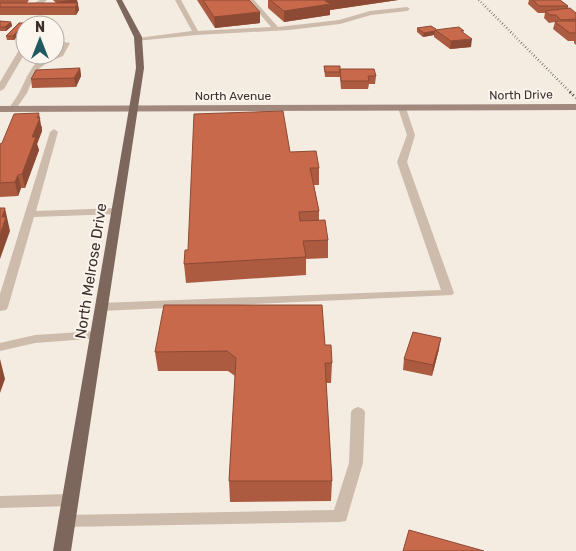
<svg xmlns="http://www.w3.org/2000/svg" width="576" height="551" viewBox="0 0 576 551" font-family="Rubik,sans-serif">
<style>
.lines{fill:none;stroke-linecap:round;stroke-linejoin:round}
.service{fill:#cdbbac;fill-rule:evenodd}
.secondary{fill:#a18a7d;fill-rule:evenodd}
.primary{fill:#7d675c;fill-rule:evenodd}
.rail-far1{stroke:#3b302b;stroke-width:2.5;stroke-dasharray:0.5 2.5;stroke-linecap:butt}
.rail{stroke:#3b302b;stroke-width:3;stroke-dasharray:1 3;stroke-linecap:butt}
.wall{fill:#ac5a40}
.shaded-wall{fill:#8c4a34}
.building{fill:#c8694b;stroke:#8c4a34}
.labels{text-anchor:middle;stroke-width:4;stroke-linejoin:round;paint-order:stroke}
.far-street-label{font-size:12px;fill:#3b302b;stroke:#fbf5ee}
.street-label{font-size:15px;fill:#3b302b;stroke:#fbf5ee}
</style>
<rect width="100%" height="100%" fill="#f4ebe1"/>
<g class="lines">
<!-- service -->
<path class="service" d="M40,0H47C35,12 16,9 0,9V5H30Z
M175,0H181L198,31L271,27L248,0H254L278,27L339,20L370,11L407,7L410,9L407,11L371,15L340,24L289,30L196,35L136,41L135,40L138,38L192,31Z
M64,42L70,43L63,56L48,62L36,71L27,93L16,109L9,111L8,109C12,104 16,98 19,93C28,77 33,55 55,55Z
M22,45H25V53L4,89L0,91V82Z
M399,106L406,108L415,135L407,162L454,293L452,295L101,311L95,307L101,303L441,290L397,162L407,135L398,108Z
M54,129L58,132L36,211L117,208L122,211L117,214L34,217L8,307L6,310L0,311V294L50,132Z
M97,331L103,335L101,338L35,343L0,351V343L35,335Z
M358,407L363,409L365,412L363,463L346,521L340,522L66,527L60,526L58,521L60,516L66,515L334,510L349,463L351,412L353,409Z
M70,494L75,496L78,500L75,504L70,506L0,508V496Z"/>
<!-- secondary -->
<path class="secondary" d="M576,104V110L0,112V106Z"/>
<!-- primary -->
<path class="primary" d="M116,0H122L142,37L144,68L71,551H53L136,68L134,37Z"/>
<!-- rail-far1 -->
<path class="rail-far1" d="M479,0L572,94"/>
<!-- rail -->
<path class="rail" d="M570,92L576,98"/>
</g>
<!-- wall -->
<path class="wall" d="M0,0H29L27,3H56L53,0H77L79,10L76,15H0Z
M197,0H249L260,23L215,28Z
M268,0H398L330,10V15L284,22L268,8Z
M529,0H560L568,6V8L576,13V45L574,43V41H568L553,29L555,22L549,23L544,18L545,13H538L528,4Z
M0,21L11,22L12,26L6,31H0Z
M25,25V28L14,40H7L6,36Z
M417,28L463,33L471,47L450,49L434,37V35L423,37L417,32Z
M324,66L376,76L375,84H369L368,89H341L340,77H325Z
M80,68L81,76L76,87L32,88L31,79Z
M42,126V131L37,144L39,150L25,188H21L18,196L0,197V144Z
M290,152L319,168V185H314L319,211V220L328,240V258L306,259V275L186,283L184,264L188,250Z
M325,345L332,363L331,383H326L332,481L331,501L230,502L229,481L235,376L228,371H158L155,352Z
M439,349L432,376L403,370L404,359Z"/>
<!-- shaded-wall -->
<path class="shaded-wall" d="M73,0H77L79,10L76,15L75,7H60L59,2Z
M330,0H398L330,10V15L284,22V11Z
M260,12V23L215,28L214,17Z
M11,22L12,26L6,31L5,27Z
M25,23V28L14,40L13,36Z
M435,31L434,35L423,37L424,33Z
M472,39L471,47L450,49L451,41Z
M80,68L81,76L76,87L74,78Z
M39,113L42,131L37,144L39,150L25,188L22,174Z
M18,175L21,188L18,196L15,182Z
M5,208L10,231L0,259V235L2,217Z
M441,338L439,349L432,376L433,365Z
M0,359L5,379L0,393Z"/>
<!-- building -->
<path class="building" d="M57,0H73L59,2Z
M203,0H249L260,12L214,17Z
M270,0H330L325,1L331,4L284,11Z
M533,0H560L568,6H539Z
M0,3H78L75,7H0Z
M570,8L576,13V19L561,20L556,15H550L545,11Z
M0,21L11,22L5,27H0Z
M558,21H576V33H570L555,22Z
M19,23H25L13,36H6Z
M431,26L436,29L435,31L424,33L417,28Z
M459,27L464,31H461L472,39L451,41L435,30Z
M324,66H340V72H325Z
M80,68L74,78L31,79L36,70Z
M340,69H374L376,76H368L369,81H341Z
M283,111L290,152L316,151L319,168H310L319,211L299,212L300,221L325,220L328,240L303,241L306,257L184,264L185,250H188L194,114Z
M39,113L37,118H40L32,137H36L22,174L18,175L15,182L0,183V144L2,143L14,114Z
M0,208H5L2,217H6L0,235Z
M164,305H322L325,345H331L332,363H325L332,481H229L236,358L227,351L155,352Z
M413,332L441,338L433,365L404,359Z
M409,530L484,551H403Z"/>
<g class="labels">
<!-- far-street labels -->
<g class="far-street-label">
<text transform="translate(521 95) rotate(-1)" y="4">North Drive</text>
<text x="233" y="100">North Avenue</text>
</g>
<!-- street labels -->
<g class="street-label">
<text transform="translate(91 271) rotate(-81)" y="5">North Melrose Drive</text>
</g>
</g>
<!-- north arrow -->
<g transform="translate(40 40)"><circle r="24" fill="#fbf5ee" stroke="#aea6a0"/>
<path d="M0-4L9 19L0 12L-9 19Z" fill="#1f5a5e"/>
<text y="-8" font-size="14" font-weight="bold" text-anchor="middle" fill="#3b302b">N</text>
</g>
</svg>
